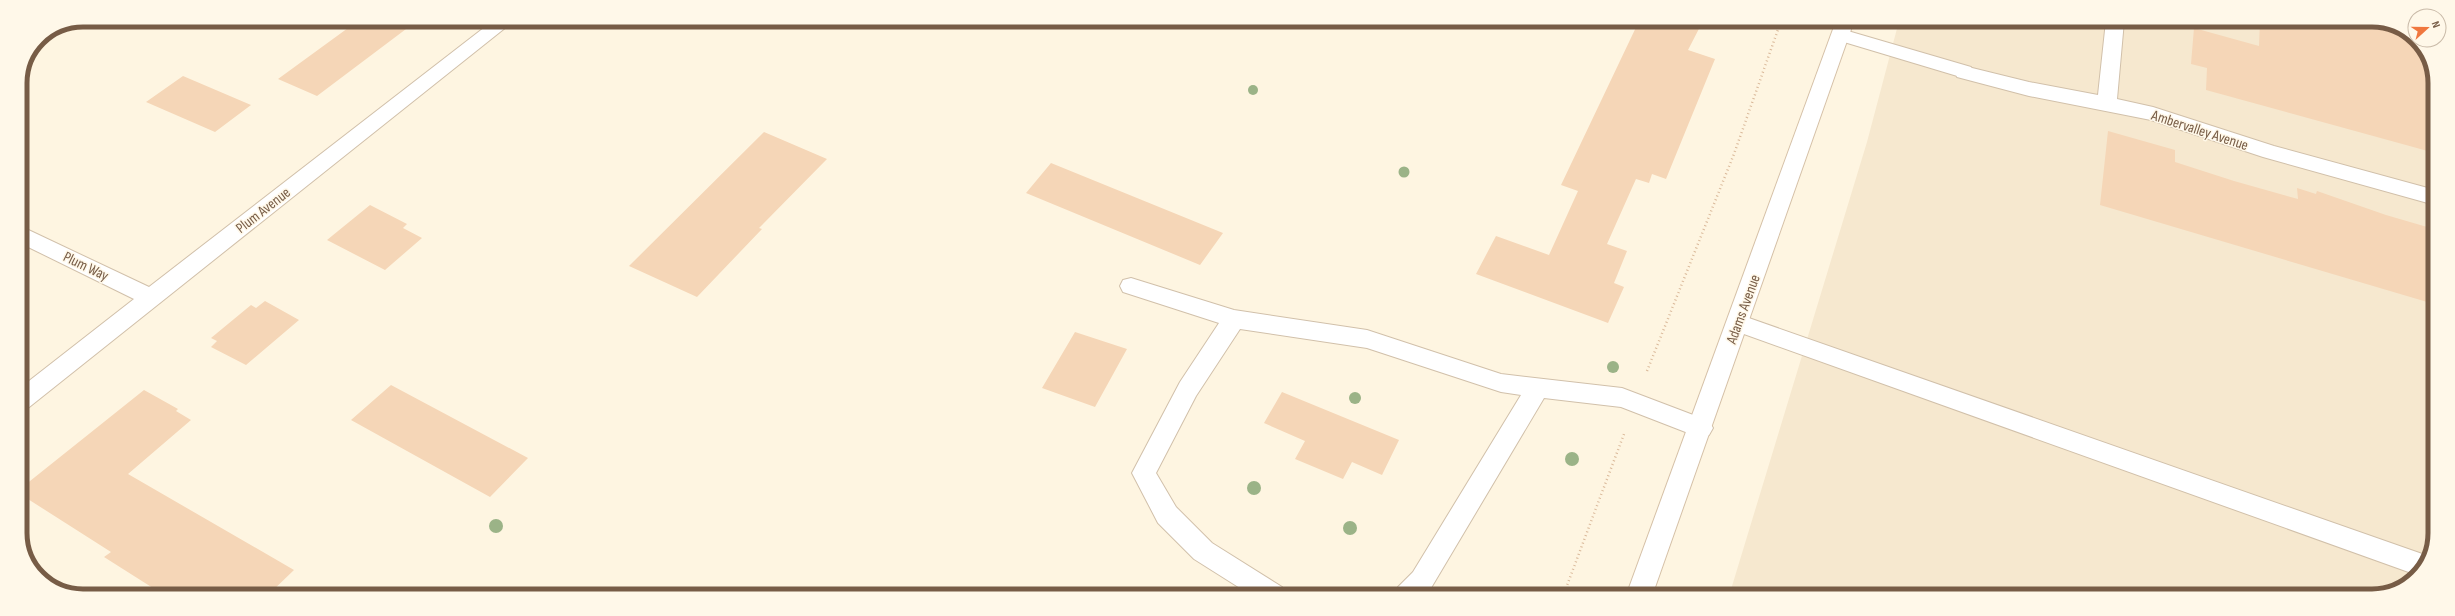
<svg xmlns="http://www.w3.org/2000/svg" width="2455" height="616" viewBox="0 0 2455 616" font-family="'Sofia Sans Condensed',sans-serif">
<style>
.residential{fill:#f6e8cf}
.building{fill:#f5d6b7}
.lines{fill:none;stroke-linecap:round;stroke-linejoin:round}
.lane-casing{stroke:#d1c0aa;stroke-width:2}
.street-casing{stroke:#d1c0aa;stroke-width:2}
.secondary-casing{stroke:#d5c0a7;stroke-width:2}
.path{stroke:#dab99a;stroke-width:2.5;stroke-dasharray:1 3;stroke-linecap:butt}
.lane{fill:#fff;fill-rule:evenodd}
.street{fill:#fff;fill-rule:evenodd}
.secondary{fill:#fff;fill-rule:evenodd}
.tree{fill:#9bb387}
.labels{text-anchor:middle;stroke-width:3;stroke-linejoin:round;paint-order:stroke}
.street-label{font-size:15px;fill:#775c46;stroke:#fff8e9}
.rim{fill:none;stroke:#775c46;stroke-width:5}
</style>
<rect width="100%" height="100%" fill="#fef5e1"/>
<!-- residential -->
<path class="residential" d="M1899,21H2384L2419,41L2435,79L2434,545L2413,580L2372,596H1729L1867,142Z"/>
<!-- building -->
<path class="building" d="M359,20H418L317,96L278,79Z
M1639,21H1703L1688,50L1715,59L1666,179L1652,174L1649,183L1636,179L1607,244L1627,251L1614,283L1624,287L1608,323L1476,274L1496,236L1549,255L1578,191L1561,185Z
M2260,21H2384L2419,41L2435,79V153L2206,90L2207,68L2191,64L2194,28L2259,46Z
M183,76L251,105L215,132L146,102Z
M2108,131L2175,150V162L2234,181L2298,199L2297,188L2316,194L2317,191L2386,215L2434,229V304L2100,205Z
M764,132L827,159L759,228L762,229L697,297L629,266Z
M1051,163L1223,233L1200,265L1026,193Z
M370,205L407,224L403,228L422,238L385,270L327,240Z
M265,301L299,320L246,365L211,347L217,341L211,338L251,305L256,308Z
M1075,332L1127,349L1095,407L1042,388Z
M391,385L528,458L490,497L351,420Z
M144,390L178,409L176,411L191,420L128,474L294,570L268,595H164L104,557L111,552L20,494V489Z
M1282,392L1399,440L1382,475L1352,462L1343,479L1295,459L1305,441L1264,423Z"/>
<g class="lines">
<defs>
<path id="lane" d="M1841,29L1971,67L1973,72L1971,77L1964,78L1834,39L1832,35L1834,31Z
M1131,278L1234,310L1367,330L1501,374L1622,388L1709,421L1713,428L1709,435L1701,438L1621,407L1544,398L1431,588L1424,595H1394L1398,587L1413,572L1521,395L1501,392L1367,348L1240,329L1196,396L1156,473L1176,507L1212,543L1282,587L1286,595H1251L1194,559L1158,523L1132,473L1180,382L1219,323L1123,292L1120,286L1123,280Z
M1738,314L1746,317L2428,556L2417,575L1730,329L1727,323L1730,317Z"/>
<path id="street" d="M494,20H515L28,408L20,411V388L134,299L20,243V226L149,287Z
M2106,21H2124L2117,99L2153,107L2274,146L2435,190V205L2263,157L2151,120L2029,96L1957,77L1955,72L1957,67L1964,66L2029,82L2098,95Z"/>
<path id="secondary" d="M1836,21H1854L1652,596H1626Z"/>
</defs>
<!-- lane casing -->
<use href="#lane" class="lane-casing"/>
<!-- street casing -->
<use href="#street" class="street-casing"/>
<!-- secondary casing -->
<use href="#secondary" class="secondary-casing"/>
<!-- path -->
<path class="path" d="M1647,371L1734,154L1781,21
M1563,596L1624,434"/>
<!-- lane -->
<use href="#lane" class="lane"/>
<!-- street -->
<use href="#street" class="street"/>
<!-- secondary -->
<use href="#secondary" class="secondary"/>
</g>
<!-- trees -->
<g class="tree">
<circle cx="1253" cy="90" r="5"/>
<circle cx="1404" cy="172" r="5.5"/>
<circle cx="1613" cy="367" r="6"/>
<circle cx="1355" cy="398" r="6"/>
<circle cx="1572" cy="459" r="7"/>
<circle cx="1254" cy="488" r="7"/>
<circle cx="496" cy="526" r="7"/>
<circle cx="1350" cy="528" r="7"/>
</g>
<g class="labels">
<!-- street labels -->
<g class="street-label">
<text transform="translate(2200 130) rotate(18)" y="5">Ambervalley Avenue</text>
<text transform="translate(263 210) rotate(-38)" y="5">Plum Avenue</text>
<text transform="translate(86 266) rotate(26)" y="5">Plum Way</text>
<text transform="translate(1743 309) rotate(-70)" y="5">Adams Avenue</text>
</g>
</g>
<!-- crop -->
<path d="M0 0H2455V616H0ZM83 27H2372A56 56 0 0 1 2428 83V533A56 56 0 0 1 2372 589H83A56 56 0 0 1 27 533V83A56 56 0 0 1 83 27Z" fill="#fff8e9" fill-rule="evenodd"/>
<path class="rim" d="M83 27H2372A56 56 0 0 1 2428 83V533A56 56 0 0 1 2372 589H83A56 56 0 0 1 27 533V83A56 56 0 0 1 83 27Z"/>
<!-- north arrow -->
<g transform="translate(2427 28) rotate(69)"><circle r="19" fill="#fff8e9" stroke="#c9baa8"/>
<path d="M0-3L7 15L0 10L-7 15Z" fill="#f0773e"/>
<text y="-6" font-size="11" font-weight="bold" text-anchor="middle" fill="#775c46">N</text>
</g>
</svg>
